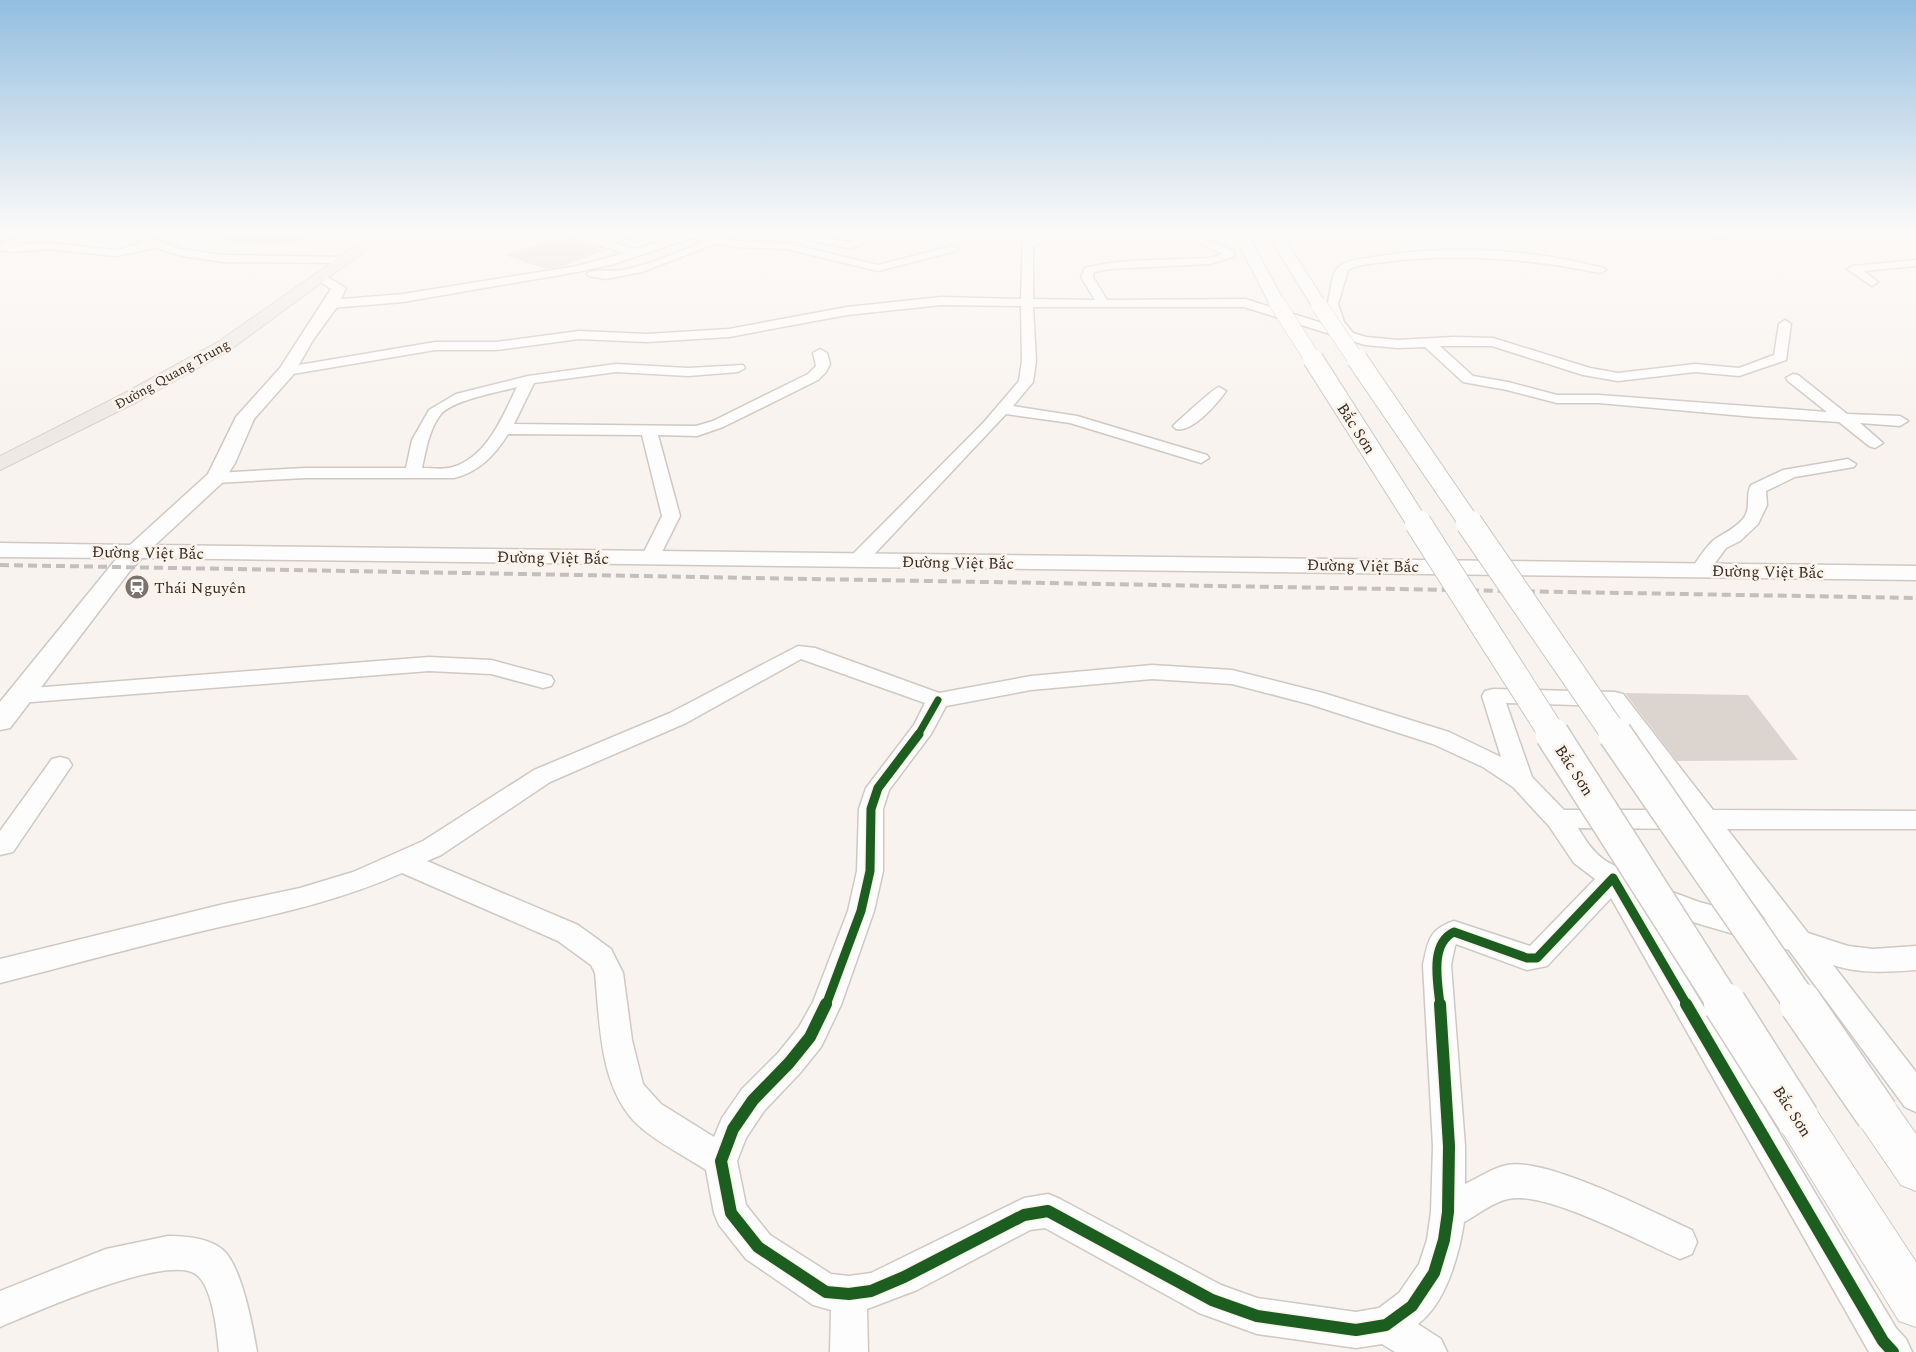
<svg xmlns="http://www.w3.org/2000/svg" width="1916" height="1352" viewBox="0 0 1916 1352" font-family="Spectral,serif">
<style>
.forest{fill:#c9d9cc}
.building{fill:#dcd5cf}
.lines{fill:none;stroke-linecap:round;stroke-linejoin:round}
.minor-casing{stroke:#cfc8c3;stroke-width:3}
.tertiary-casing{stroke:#cfc8c3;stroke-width:3}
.secondary-casing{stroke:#cfc8c3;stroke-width:2}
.primary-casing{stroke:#d4d1ce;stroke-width:2}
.minor{fill:#fefdfd;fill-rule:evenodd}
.tertiary{fill:#fefdfd;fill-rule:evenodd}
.secondary{fill:#fefdfd;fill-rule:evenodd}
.primary{fill:#efe9e5;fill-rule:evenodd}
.rail{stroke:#c2bfbe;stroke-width:4;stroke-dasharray:9 5;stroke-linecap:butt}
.secondary-bridge-far4-casing{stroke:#cfc8c3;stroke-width:17;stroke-linecap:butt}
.secondary-bridge-far3-casing{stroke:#cfc8c3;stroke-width:22;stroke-linecap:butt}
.secondary-bridge-far2-casing{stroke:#cfc8c3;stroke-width:28;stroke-linecap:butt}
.secondary-bridge-far1-casing{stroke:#cfc8c3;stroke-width:36;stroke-linecap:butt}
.secondary-bridge-casing{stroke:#cfc8c3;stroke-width:45;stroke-linecap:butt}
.secondary-bridge-far4{stroke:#fefdfd;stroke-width:16}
.secondary-bridge-far3{stroke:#fefdfd;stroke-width:20}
.secondary-bridge-far2{stroke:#fefdfd;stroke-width:26}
.secondary-bridge-far1{stroke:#fefdfd;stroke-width:33}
.secondary-bridge{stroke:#fefdfd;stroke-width:42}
.cycleway-far2-casing{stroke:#fcf3eb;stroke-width:10}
.cycleway-far1-casing{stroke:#fcf3eb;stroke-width:12}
.cycleway-casing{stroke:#fcf3eb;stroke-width:15}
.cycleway-far2{stroke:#1b5e20;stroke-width:7}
.cycleway-far1{stroke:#1b5e20;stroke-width:9}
.cycleway{stroke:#1b5e20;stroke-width:12}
.labels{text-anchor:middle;stroke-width:5;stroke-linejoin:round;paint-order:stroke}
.far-street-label{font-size:14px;fill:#362d26;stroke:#fcf3eb}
.street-label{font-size:16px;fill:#362d26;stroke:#fcf3eb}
.poi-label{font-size:16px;fill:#362d26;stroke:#fcf3eb;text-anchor:start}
</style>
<rect width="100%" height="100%" fill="#f8f3ef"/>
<!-- forest -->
<path class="forest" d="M194,233H328C286,250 237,245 194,233Z"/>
<!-- building -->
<path class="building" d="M560,237L605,250L560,267L546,269L504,255Z
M1625,693L1748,695L1798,760L1677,761Z"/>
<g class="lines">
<defs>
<path id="minor" d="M39,233H55L12,246L48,243L116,250L144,243L124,233H137L180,249L223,255L344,257L350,260L344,263L223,262L183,256L155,248L116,256L48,249L13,252L0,250L1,242Z
M568,233C582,232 591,240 601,239C614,238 622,233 636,233L635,235L612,243L636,249L685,233H699L735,241L787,243L878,265L952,246L958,249L956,251L878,271L787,249L735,247L717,243L642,272L606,279L589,276L587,274C593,268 611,272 621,270C650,265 678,252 705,241L691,238L614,264L577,272L403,302L331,308L325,304L331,300L403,294L577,266L625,253L568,237Z
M1023,233H1033V240L1051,233H1064L1033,247V299L1095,300L1081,277L1085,268C1125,258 1169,260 1210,258L1223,254L1197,242L1196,240L1201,237L1233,251L1235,256L1210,264L1109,269L1094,272L1093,277L1107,300L1245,299L1335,327C1326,315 1327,305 1330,292C1332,282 1332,271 1341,265C1349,259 1364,259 1374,257C1450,244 1530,249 1604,268L1606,270L1600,273C1531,259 1463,253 1393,261C1379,263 1361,263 1348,270L1338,304L1344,322L1353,333L1366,337L1398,340L1453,337L1493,338L1590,368L1618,373L1695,364L1739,368L1774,355L1779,324L1785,320L1791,324L1786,360L1739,376L1695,372L1618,381L1583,375L1492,346H1440L1473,376L1508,382L1557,395H1599L1827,412L1788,381L1786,378L1793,374L1798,375L1847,414L1900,416L1908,421L1900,426L1860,423L1883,443L1875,448L1869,446L1839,422L1755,417L1599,403H1557L1507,390L1463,382L1425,347L1398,348L1365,345L1244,307H1033L1036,361L1033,382L1013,406L1077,416L1207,455L1209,458L1201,463L1070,423L1006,414L865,564H851L849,560L851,556L984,422L1019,381L1022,361L1021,306L941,305L847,315L729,337L647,342L579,339L496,350H435L287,375L280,371L287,367L435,342H496L579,331L647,334L729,329L847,307L941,297L1021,299Z
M1712,233H1740C1734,238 1716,240 1710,235Z
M811,234L850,242L867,235L872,238L851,249L807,239L806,237Z
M1916,260V266L1864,271L1878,282L1872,286L1847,269L1853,266Z
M820,349L827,353L830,364L826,372L818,380L723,427L697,436L658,435L680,516L657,562H643L641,558L662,516L642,435L508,434C495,455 479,472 454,478H305L216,483L210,482L208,478L210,474L216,473L305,468H406L412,440L429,410L456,394L528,376L616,364L688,368L743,365L745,368L738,372L688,376L616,372L534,383L514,424L696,426L713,421L808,374L816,366L813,353ZM517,387C503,416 487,457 453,467C444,470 432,468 422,468C426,450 429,429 441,414C453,400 500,392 517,387Z
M1219,387L1226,391C1217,404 1192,433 1176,429L1173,426L1176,423C1184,416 1214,388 1219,387Z
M1848,459L1856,464L1854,467L1795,477L1766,491L1767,505L1758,524L1740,541L1726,548L1707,574H1693L1691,570C1697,561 1706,546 1715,539C1725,533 1735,528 1743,519C1752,508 1745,495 1751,485L1783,470Z
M798,646L815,648L939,693L1031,676L1152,665L1232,670L1323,693L1449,732L1501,757L1482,696L1485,691L1493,689L1615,692L1623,694L1713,810L1916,811V829H1727L1808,933L1848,946L1873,949L1916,946V970C1887,972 1861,974 1833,965L1916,1072V1112L1905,1107L1789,950L1696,923L1647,905L1643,897L1647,889L1656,886L1699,902L1766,920L1699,829L1578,828C1585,839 1592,851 1603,859C1615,868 1632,870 1639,884L1635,892L1896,1328L1906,1339L1912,1352H1869L1611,898L1547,966L1527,970L1456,944L1455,946L1451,965L1465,1146V1184C1478,1178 1492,1168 1507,1165C1546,1157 1653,1212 1692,1230L1697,1242L1692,1254L1680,1259C1642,1243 1546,1190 1508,1199C1493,1202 1477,1215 1464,1222C1459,1255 1446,1303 1418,1324L1441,1339L1447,1352H1395L1382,1344L1356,1348L1257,1334L1199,1313L1045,1228L1030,1230L917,1290L867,1309L868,1352H830L831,1310L813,1305L746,1259L719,1225L714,1213L706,1170C685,1156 656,1142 638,1125C599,1088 600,1023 595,973L591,965L558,941L402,873C344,899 286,912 224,926C149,943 75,964 0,983V959L224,904L300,888L353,872L423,841L534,770L670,713ZM801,659L925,703L914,725L866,788L859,809L857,871L848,911L813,1002L799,1027L778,1053L742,1089L722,1118L714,1137L661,1104L643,1084L632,1040L623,973L611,949L578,925L427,861L441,855L550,782L686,723ZM1152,679L1232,684L1309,704L1433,744L1483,767L1513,787L1549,826L1574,863L1595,879L1530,946L1454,921C1429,929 1428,941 1423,965L1433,1146L1431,1212L1427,1240L1419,1264L1399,1293L1379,1308L1356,1312L1257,1298L1221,1285L1060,1199L1048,1194L1024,1198L871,1273L849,1276L831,1274L770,1235L746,1205L737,1161L746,1138L764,1111L800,1073L821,1047L841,1005L874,911L883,871V809L889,790L931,734L946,706L1031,690ZM1506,703L1609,706L1686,810H1564L1532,777Z
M429,657L491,660L551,676L554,681L551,686L543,688L491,674L429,671L19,703L11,701L8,696L11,691L19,689Z
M60,757L68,759L72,765L68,771L13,852L0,855V831L52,759Z
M168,1236C186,1236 209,1238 223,1250C242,1267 253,1328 257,1352H219C217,1332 213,1290 198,1276C173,1250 31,1314 0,1327V1291L106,1249Z"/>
<path id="tertiary" d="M320,273L346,288L339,304L313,340L293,375L254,419L235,463L223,482L155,545L1916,566V580L142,558L129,572L10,728L0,730V702L117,558L0,557V543L130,545L208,474L236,417L280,368L331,289L313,277Z"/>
<path id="secondary" d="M1233,233H1247L1285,303L1283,306L1277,308L1269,303Z
M1267,233H1281L1327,305L1325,308H1313Z
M1877,1094L1892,1100L1916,1134V1191L1901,1185L1862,1128L1856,1114L1862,1100Z
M1798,1099L1813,1105L1916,1262V1327L1899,1321L1783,1133L1777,1119L1783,1105Z"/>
<path id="primary" d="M374,233H389L230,350L137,402L0,470V456L123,394L218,342Z"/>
</defs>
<!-- minor casing -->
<use href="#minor" class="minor-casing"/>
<!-- tertiary casing -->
<use href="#tertiary" class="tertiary-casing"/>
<!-- secondary casing -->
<use href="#secondary" class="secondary-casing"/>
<!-- primary casing -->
<use href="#primary" class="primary-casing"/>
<!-- minor -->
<use href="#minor" class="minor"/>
<!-- tertiary -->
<use href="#tertiary" class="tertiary"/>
<!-- secondary -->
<use href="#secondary" class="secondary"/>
<!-- primary -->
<use href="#primary" class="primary"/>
<!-- rail -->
<path class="rail" d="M0,565L1916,598"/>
<defs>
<path id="secondary-bridge-far4" d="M1277,303L1314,361
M1319,305L1357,361"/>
<path id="secondary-bridge-far3" d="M1313,359L1418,524
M1357,359L1470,524"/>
<path id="secondary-bridge-far2" d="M1418,523L1553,735
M1469,523L1615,735"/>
<path id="secondary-bridge-far1" d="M1552,734L1725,1005
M1615,734L1802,1005"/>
<path id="secondary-bridge" d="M1725,1004L1798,1119
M1801,1004L1877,1114"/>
</defs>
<!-- secondary-bridge-far4 casing -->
<use href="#secondary-bridge-far4" class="secondary-bridge-far4-casing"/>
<!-- secondary-bridge-far3 casing -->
<use href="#secondary-bridge-far3" class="secondary-bridge-far3-casing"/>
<!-- secondary-bridge-far2 casing -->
<use href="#secondary-bridge-far2" class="secondary-bridge-far2-casing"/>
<!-- secondary-bridge-far1 casing -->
<use href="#secondary-bridge-far1" class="secondary-bridge-far1-casing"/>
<!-- secondary-bridge casing -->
<use href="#secondary-bridge" class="secondary-bridge-casing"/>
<!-- secondary-bridge-far4 -->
<use href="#secondary-bridge-far4" class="secondary-bridge-far4"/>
<!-- secondary-bridge-far3 -->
<use href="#secondary-bridge-far3" class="secondary-bridge-far3"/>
<!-- secondary-bridge-far2 -->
<use href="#secondary-bridge-far2" class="secondary-bridge-far2"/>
<!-- secondary-bridge-far1 -->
<use href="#secondary-bridge-far1" class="secondary-bridge-far1"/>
<!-- secondary-bridge -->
<use href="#secondary-bridge" class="secondary-bridge"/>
<defs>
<path id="cycleway-far2" d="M918,735L938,700"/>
<path id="cycleway-far1" d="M826,1005L861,911L870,871L871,809L878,788L919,734
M1440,1005C1438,983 1429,944 1454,932L1527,958H1537L1613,878L1687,1005"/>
<path id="cycleway" d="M826,1004L810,1037L789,1063L753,1100L733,1129L721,1161L731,1213L758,1247L826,1292L849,1294L871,1291L904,1277L1024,1215L1048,1211L1212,1300L1257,1316L1356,1330L1386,1325L1412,1306L1434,1273L1444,1240L1448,1212L1449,1146L1440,1004
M1686,1004L1883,1341L1893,1352"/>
</defs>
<!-- cycleway-far2 casing -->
<use href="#cycleway-far2" class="cycleway-far2-casing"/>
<!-- cycleway-far1 casing -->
<use href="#cycleway-far1" class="cycleway-far1-casing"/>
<!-- cycleway casing -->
<use href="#cycleway" class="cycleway-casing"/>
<!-- cycleway-far2 -->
<use href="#cycleway-far2" class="cycleway-far2"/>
<!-- cycleway-far1 -->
<use href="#cycleway-far1" class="cycleway-far1"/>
<!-- cycleway -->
<use href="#cycleway" class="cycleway"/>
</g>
<!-- sky -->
<linearGradient id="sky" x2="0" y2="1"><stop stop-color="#93bedf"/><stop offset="0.55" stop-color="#fcfaf8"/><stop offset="1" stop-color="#fcfaf8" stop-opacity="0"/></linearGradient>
<rect width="1916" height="422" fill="url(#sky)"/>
<!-- icons -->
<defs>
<symbol id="station-disc" viewBox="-11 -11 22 22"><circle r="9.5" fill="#7a726c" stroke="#fcf3eb"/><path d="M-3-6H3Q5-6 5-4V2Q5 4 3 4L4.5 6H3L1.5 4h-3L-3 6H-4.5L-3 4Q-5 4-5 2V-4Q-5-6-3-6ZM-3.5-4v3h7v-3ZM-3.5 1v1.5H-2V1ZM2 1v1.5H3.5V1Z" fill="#fff"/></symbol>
</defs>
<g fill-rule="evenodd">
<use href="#station-disc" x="123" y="573" width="28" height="28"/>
</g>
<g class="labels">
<!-- far-street labels -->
<g class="far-street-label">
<text transform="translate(172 374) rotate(-29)" y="5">Đường Quang Trung</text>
</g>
<!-- street labels -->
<g class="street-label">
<text transform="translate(1357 428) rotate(57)" y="6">Bắc Sơn</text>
<text transform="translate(148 552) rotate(1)" y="6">Đường Việt Bắc</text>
<text transform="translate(553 557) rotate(1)" y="6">Đường Việt Bắc</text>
<text transform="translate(958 562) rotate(1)" y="6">Đường Việt Bắc</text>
<text transform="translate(1363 565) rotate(1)" y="6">Đường Việt Bắc</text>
<text transform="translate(1768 571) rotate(1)" y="6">Đường Việt Bắc</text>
<text transform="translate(1575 770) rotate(57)" y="6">Bắc Sơn</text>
<text transform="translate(1793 1111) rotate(57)" y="6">Bắc Sơn</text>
</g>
<!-- poi labels -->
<g class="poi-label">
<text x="154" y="593">Thái Nguyên</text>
</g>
</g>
</svg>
